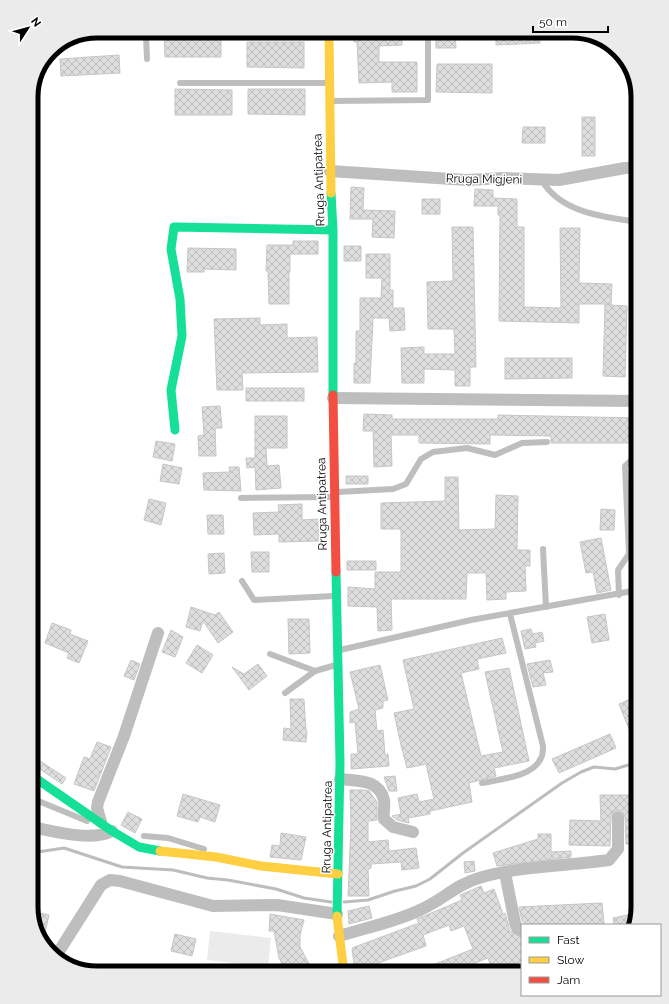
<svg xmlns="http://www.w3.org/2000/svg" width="669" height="1004" viewBox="0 0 669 1004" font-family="Raleway,sans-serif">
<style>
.grass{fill:#ebebeb}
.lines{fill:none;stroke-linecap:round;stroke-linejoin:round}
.stream{stroke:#bdbdbd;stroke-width:3}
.building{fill:url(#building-cross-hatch);stroke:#c6c6c6}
.lane{stroke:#bebebe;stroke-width:6}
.street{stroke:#bebebe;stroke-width:12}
.fast{stroke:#16e098;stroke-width:9}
.slow{stroke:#ffcf43;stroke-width:9}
.jam{stroke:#f24e42;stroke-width:9}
.labels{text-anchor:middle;stroke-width:3;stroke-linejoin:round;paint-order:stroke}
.street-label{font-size:12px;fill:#000;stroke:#fff}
.rim{fill:none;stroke:#000;stroke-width:5}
</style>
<defs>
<pattern id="building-cross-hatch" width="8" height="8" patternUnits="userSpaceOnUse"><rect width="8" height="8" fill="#dedede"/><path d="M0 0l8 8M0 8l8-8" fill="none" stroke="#bdbdbd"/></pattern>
</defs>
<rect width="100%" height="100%" fill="#fff"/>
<!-- grass -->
<path class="grass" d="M210,931L271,938L268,967L207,960Z"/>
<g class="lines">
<!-- stream -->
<path class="stream" d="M31,853L64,848L122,867L173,870L207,878L228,880L276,889L304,898L331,902
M344,902L368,900L395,891L416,886L430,879L463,853L562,783L581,772L594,767L615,769L638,762"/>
</g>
<!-- building -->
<path class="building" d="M540,31V43L496,45V32Z
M436,32H455L456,48H436Z
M353,33H402V45L379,46V62H417V92H392V82L359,83L357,42H354Z
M164,35H221V57H165Z
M247,42H304V68L247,67Z
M119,55L120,73L61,76L60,59Z
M437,64H492V93L436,92Z
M175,89L232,90V115H175Z
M248,89H305V115L248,114Z
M582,117H595V156H582Z
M523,127H545V143H522Z
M630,179L638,180V205H630Z
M351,187L364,188L363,210L395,211L394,238L372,237L373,219H350Z
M475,189L493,190V198L517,199V227H524V307L561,308L560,228H580L579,283L612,284L611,305H609L627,306L625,377L603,376L605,304H579V323L499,321L500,215H498V206H474Z
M422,199H440V214H422Z
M452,227H473L476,367H470V386H455V370L424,369V383H402L401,348L424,347V354H455L454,329H428L427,282L453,281Z
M293,241H318V254H290V272H289V304H269L268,271H266L267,245H293Z
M344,246H361V261H344Z
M188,248L236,249V270L204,269V272H187Z
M366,254H390V290H393V308H404L405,330L390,331L389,318H373L370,383H354V363H356V331H360V298H381L382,278H366Z
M260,318V325L287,324V338L317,337L318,372L242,373L243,390H217L214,319Z
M505,358H572V378L505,379Z
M246,388H304V401H246Z
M220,406L222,428H215L216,456H199L198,436L204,435L202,407Z
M364,414L392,415V419H498V415L638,418V454L634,453L630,456V443H551V436L490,435V444L419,443V435H391L392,466L374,467L373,431H363Z
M255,416H287V448H266L267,466L279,465L281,488L256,490L255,467L247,468L246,458H255Z
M156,441L175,444L172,461L153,457Z
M163,464L182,468L179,484L160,481Z
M229,467H239L241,491L204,490L203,473L230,472Z
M346,476H368V484H346Z
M445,477H458L459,530L495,529L496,495L518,496L517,550H530V566H525L526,591L506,592V599L487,600L486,573H467L466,599H391L392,630L378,631L377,607L348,606V587L375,589V572H401V529H381V503L445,501Z
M149,499L166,503L161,525L144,520Z
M302,504V520L318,519L319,541L279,542V534L254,535L253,513L279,512L278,505Z
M601,509L615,510L614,530H600Z
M207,515H223L224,534H208Z
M601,538L611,590L597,593L593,572L586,573L580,542Z
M251,552H269V572H252Z
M224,553L225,573L209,574L208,554Z
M347,561H376V570H347Z
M191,607L215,615L219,612L233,632L218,643L203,621L200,631L186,627Z
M605,614L609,640L592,643L587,617Z
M288,619H309L310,653L289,654Z
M52,623L71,630L70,634L88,641L79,663L67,658L69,653L45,643Z
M531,629L533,634L542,632L544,641L535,643L536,647L525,649L521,631Z
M171,630L183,637L175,657L162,652Z
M502,638L506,653L477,659L479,669L461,673L481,756L503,752L485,672L509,668L529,761L494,768L496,776L469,783L472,802L430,811V814L408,818L409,823L397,820L392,816L401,814L398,798L417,794L419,802L434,799L426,764L407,768L401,745L394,713L414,709L403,660Z
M197,645L213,655L202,673L186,663Z
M131,660L140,664L134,680L124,676Z
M550,660L553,672L543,673L546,685L533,687L527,664Z
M258,664L267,676L249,690L232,667L244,674Z
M380,665L388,700L383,701V708L375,710L377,731L383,730L385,755L388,754L389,766L351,769V754H358L355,722L350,723V712L359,709L350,672Z
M635,697L638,705V732L631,734L619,704Z
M290,699H304L306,731H307L306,742L283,740L284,728L291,729Z
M610,734L616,748L559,773L552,759Z
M97,742L111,747L94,791L74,784L84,757L90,759Z
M31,755L66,778L62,784L37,767L31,765Z
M395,776L397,791H389L384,777Z
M350,790H365L369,791L377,802V820L368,821V842L388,840L389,851L416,848L419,868L402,870L401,862L371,864V868L368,869L369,896H348L351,825Z
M183,794L220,805L215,822L200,817L198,822L177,816Z
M600,795H633L634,815H638V844H626L625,817L622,811L618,810L614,811L611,817L610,846L569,845L570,820L601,821Z
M128,812L142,819L135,833L121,825Z
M281,833L306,837L301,860L270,857L272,845L280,846Z
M538,834H551V852L571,851V857L497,866L493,853L538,839Z
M474,861L475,871L465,873L464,862Z
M481,886L484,893L494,889L503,914L505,913L510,931L522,938V961L506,967L509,973H493L488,958L448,973H433L430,966L473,949L464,926L451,931L449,925L423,935L426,946L378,963L382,973H355L352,948L419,923L417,919L462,900L460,895Z
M602,903L604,924L585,925H526L522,921L519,907Z
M369,906L372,918L349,924L348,911Z
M32,911L49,915L43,942L40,940Z
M270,914L304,920L300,935V947L314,973H287L279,958L274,931H269Z
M632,914L633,925H614L613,918Z
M175,934L196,939L192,956L171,951Z"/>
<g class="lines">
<!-- lane -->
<path class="lane" d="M146,35L147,59
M180,83H327
M331,101L428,100V33
M541,179C560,213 604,217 638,222
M338,492L393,489L406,484L421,459L433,452L467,448L495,455L522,443L547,442
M241,498L333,497
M543,549L546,607
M242,581L254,600L334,596
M619,595L618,570L629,554L625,466L635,457
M340,650L471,620L638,590
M270,654L315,671
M285,693L315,671L336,665
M482,783C500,779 533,777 541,758C543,755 543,750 543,746L510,614
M31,798L87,821
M144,836L168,838L204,849"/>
<!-- street -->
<path class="street" d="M330,171L467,180L504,178L559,180L625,168L638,167
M333,398L638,401
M340,779C358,781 379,779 384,800C385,806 383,813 384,819L393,827L413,832
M101,822L97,808L98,802L124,736L158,633
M31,827C53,831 92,842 112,831
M505,873L515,923L517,928L522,931
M339,936C365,928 395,922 420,910C441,901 457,884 479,878C519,866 567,866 609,860L618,849V817
M56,956L101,885L110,880L120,881L213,906L277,905L337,914"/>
<!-- fast -->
<path class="fast" d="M331,193L333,230V395
M175,430L171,390L182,336L180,299L171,249L174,227L333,230
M336,572L340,762L337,916
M31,775L112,831L139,847L160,851"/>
<!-- slow -->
<path class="slow" d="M329,34L331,193
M160,851L216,857L261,866L338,874
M337,916L344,973"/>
<!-- jam -->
<path class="jam" d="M333,395L336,572"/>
</g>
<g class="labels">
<!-- street labels -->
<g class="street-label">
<text transform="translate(484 179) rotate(1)" y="4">Rruga Migjeni</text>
<text transform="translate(319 180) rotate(-92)" y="4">Rruga Antipatrea</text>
<text transform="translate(322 504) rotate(-91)" y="4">Rruga Antipatrea</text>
<text transform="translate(327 827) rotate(-89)" y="4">Rruga Antipatrea</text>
</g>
</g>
<!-- crop -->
<path d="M0 0H669V1004H0ZM97 38H572A59 59 0 0 1 631 97V907A59 59 0 0 1 572 966H97A59 59 0 0 1 38 907V97A59 59 0 0 1 97 38Z" fill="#ebebeb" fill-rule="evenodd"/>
<path class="rim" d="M97 38H572A59 59 0 0 1 631 97V907A59 59 0 0 1 572 966H97A59 59 0 0 1 38 907V97A59 59 0 0 1 97 38Z"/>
<!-- legend -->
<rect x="521" y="924" width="140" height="72" fill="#ffffff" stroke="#999999"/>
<rect x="529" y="937" width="20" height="6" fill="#16e098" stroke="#999999"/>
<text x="557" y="944" font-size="12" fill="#000000">Fast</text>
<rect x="529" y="957" width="20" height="6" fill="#ffcf43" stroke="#999999"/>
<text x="557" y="964" font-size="12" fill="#000000">Slow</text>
<rect x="529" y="977" width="20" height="6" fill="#f24e42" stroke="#999999"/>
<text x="557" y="984" font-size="12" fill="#000000">Jam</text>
<!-- north arrow -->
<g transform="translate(28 28) rotate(54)" stroke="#ffffff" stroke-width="3" paint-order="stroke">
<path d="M0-3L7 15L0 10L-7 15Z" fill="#000000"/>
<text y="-6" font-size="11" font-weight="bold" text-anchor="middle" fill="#000000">N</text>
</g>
<!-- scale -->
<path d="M533 26v6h75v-6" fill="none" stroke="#000000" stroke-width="2"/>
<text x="539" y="26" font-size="12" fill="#000000" stroke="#ffffff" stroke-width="3" paint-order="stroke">50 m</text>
</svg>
